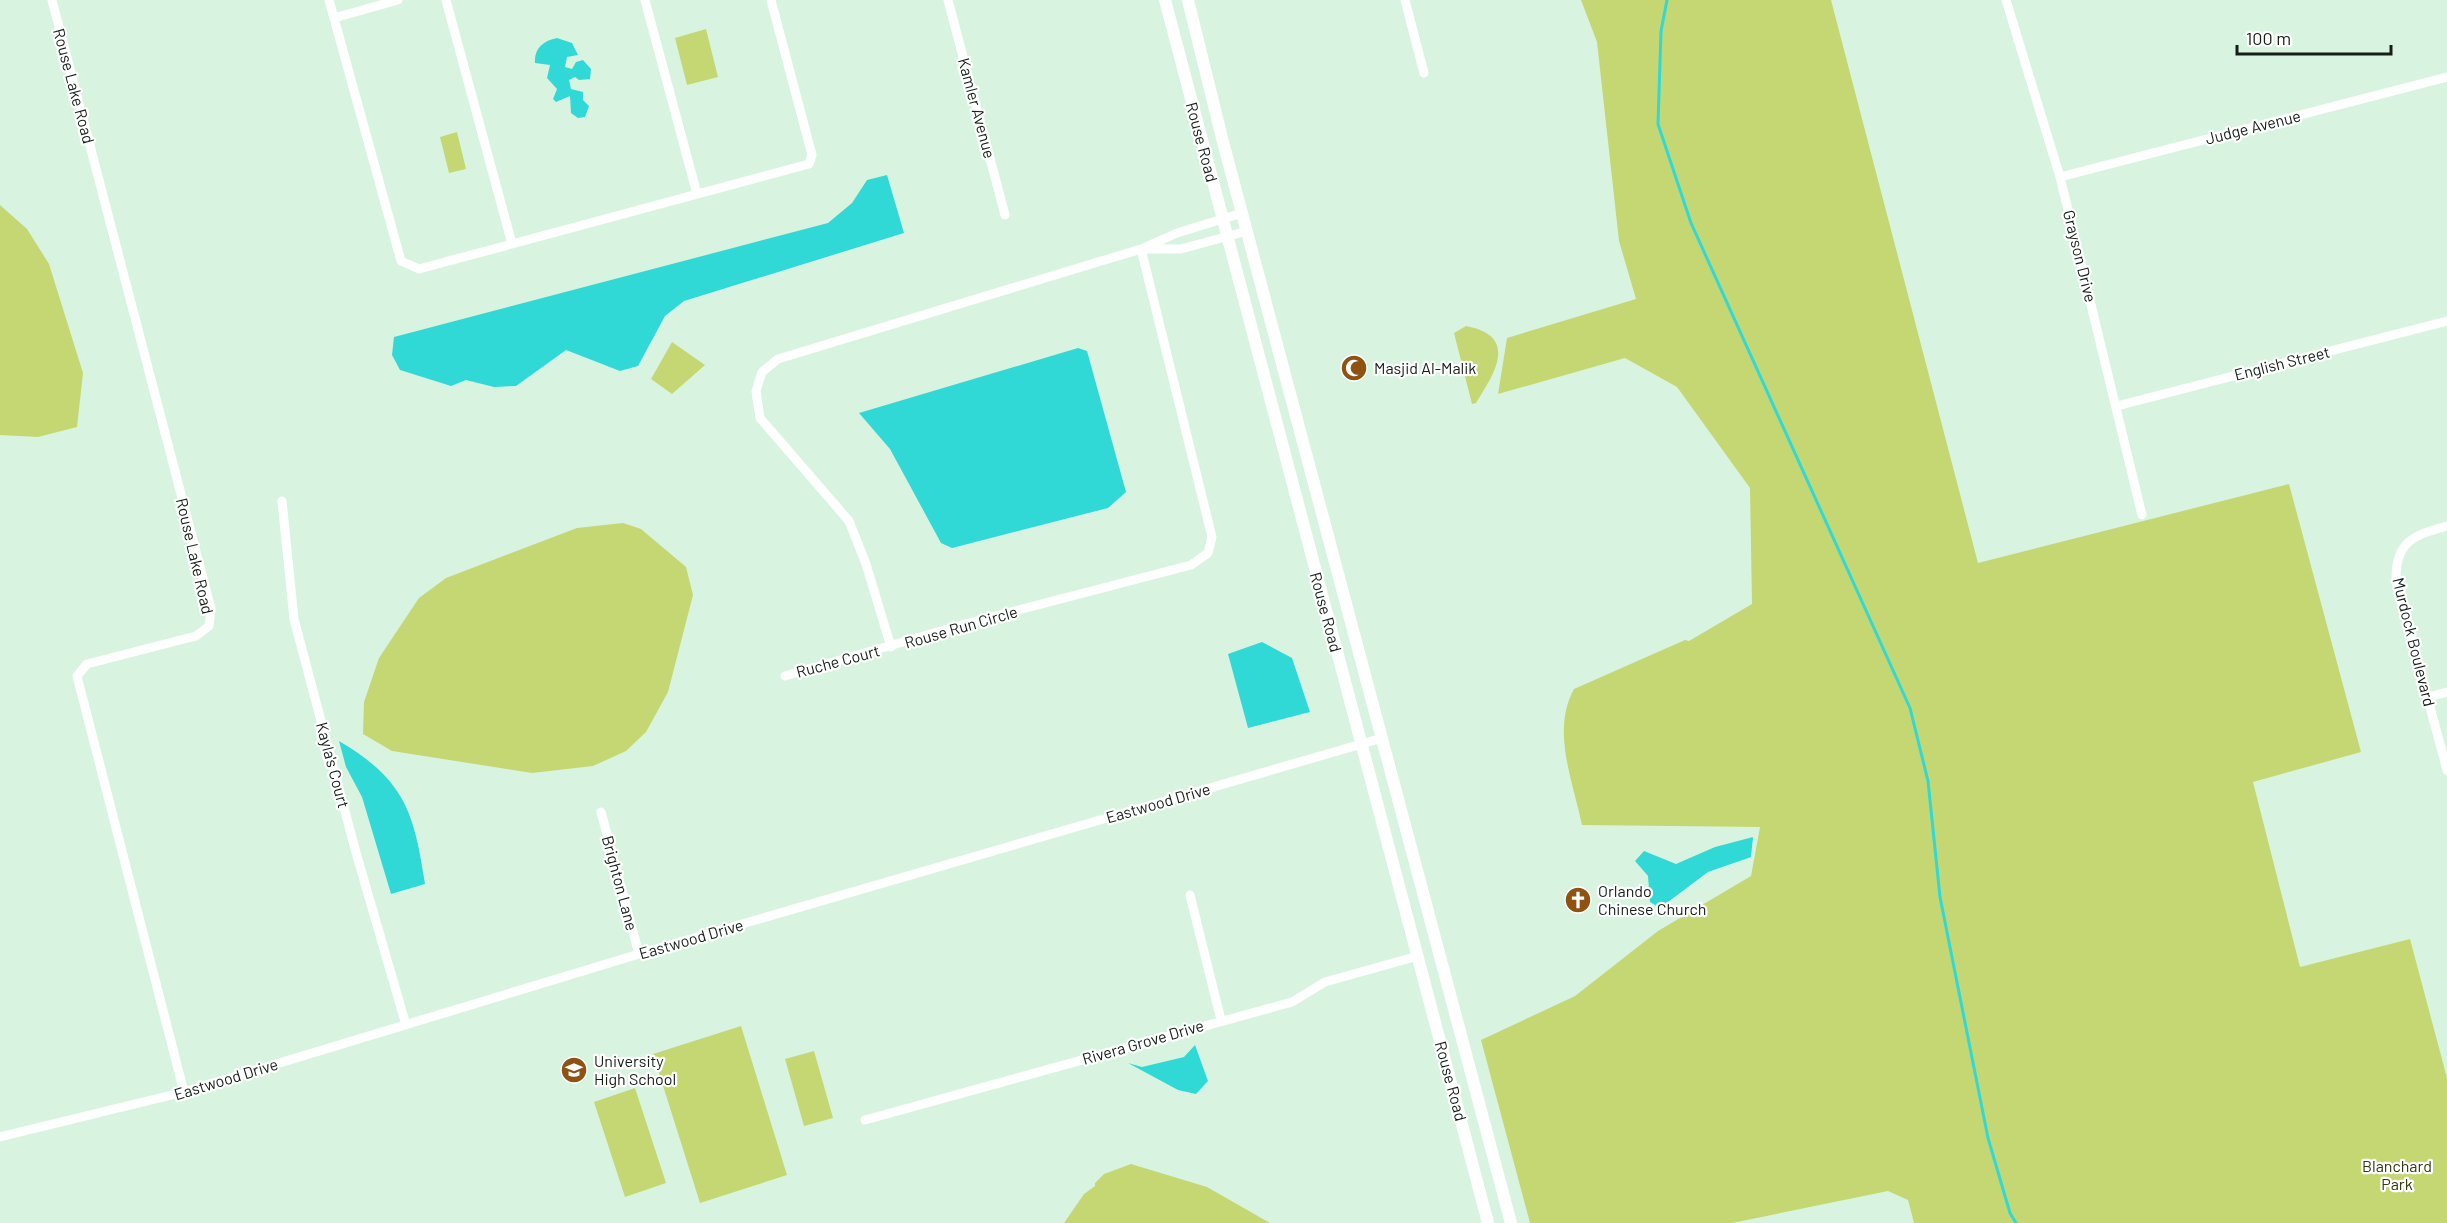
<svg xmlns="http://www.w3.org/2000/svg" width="2447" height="1223" viewBox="0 0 2447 1223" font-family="Barlow,sans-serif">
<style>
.green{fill:#c5d772}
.water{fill:#31d9d6}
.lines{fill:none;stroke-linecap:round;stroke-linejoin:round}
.stream{stroke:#31d9d6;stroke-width:3}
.street{stroke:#fff;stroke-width:9}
.secondary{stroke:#fff;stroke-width:12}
.labels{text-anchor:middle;stroke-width:4.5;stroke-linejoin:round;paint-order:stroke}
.street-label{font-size:16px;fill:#151f18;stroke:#fff}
.poi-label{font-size:16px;fill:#151f18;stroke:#fff;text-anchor:start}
.park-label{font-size:16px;fill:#333a0f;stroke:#fff}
</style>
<rect width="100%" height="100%" fill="#d8f4e1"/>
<!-- green -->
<path class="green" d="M1581,0H1831L1978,563L2289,484L2361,752L2253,782L2300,967L2410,939L2447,1078V1223H1914L1908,1200L1888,1191L1732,1223H1530L1481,1040L1575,996L1658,931L1751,876L1760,827L1582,825C1573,781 1551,731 1574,689L1685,640L1689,641L1752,604L1750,488L1677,387L1625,358L1498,394L1507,338L1636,299L1619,241L1597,42Z
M706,29L718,77L687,85L675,38Z
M457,132L466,169L449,173L440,137Z
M0,205L27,229L49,264L83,373L77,427L38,437L0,435Z
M1466,326C1519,336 1495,373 1476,403L1472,404L1454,333Z
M672,342L705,365L672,394L651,379Z
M623,523L641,529L686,567L693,595L668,692L646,732L626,751L593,766L532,773L392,751L363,734L364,702L379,658L419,598L446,578L577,528Z
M741,1026L787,1175L700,1203L653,1054Z
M814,1051L833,1118L804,1126L785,1059Z
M635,1088L666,1183L625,1197L594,1102Z
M1131,1164L1207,1187L1270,1223H1064L1084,1194L1095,1186V1183L1104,1174Z"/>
<!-- water -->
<path class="water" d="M557,38L572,43L578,55L567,57L565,67L572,69L576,62L583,60L591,69L590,79L579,80L575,77L569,80L571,89L583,92V100L589,106L585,117L578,118L571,113L570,96L556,102L553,99L557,89L547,78L550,65L535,63C534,48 543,41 557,38Z
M887,175L904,233L684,301L665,316L638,366L620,371L566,350L516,386L494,387L466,380L451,386L400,370L392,355L394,337L828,223L852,203L867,180Z
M1078,348L1087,351L1126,492L1108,508L952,548L941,543L890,449L859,413Z
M1262,642L1292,658L1310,712L1248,728L1228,654Z
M339,741C405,780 414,812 425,884L391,894L362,797L346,767Z
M1753,837L1751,857L1708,872L1660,908L1650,902L1648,876L1635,861L1644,851L1676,864L1715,847Z
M1195,1045L1208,1081L1196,1094L1178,1090L1128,1063L1142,1067L1184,1057Z"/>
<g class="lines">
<!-- stream -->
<path class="stream" d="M1667,0L1661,31L1658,124L1691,223L1910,708L1928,781L1940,897L1988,1138L2010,1213L2016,1223"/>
<!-- street -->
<path class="street" d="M52,0L211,609L209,626L196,636L87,664L77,676L184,1092
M329,0L334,18L398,0
M446,0L512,244L809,164L812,155L771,0
M645,0L697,194
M948,0L1005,215
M1405,0L1424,73
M2006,0L2060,177L2142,515
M334,18L401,261L419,269L512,244
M2060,177L2447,77
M1146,249H1181L1247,231
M2117,406L2447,321
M282,501L294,619L355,849L406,1025
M2447,526C2413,535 2395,542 2396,581L2447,770
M891,647L866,564L849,521L760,418L756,391L762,372L778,359L1141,249L1177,233L1242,213
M785,676L965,624L1191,565L1208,553L1212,537L1141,249
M2428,697L2447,692
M601,812L639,954
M1190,895L1221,1020
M865,1120L1292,1002L1325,982L1418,956
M0,1137L184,1092L639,954L1382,738"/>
<!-- secondary -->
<path class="secondary" d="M1165,0L1488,1223
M1188,0L1223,142L1511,1223"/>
</g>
<!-- icons -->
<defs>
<symbol id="mosque-disc" viewBox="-11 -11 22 22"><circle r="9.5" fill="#8f5213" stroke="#fff"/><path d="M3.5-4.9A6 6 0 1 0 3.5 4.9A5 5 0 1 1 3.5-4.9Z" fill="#fff"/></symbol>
<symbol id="church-disc" viewBox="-11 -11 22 22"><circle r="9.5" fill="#8f5213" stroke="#fff"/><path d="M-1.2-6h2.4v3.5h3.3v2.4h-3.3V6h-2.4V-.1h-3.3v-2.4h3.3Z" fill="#fff"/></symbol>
<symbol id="school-disc" viewBox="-11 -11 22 22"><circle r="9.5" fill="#8f5213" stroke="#fff"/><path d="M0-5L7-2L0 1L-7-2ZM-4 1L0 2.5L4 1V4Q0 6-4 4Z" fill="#fff"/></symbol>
</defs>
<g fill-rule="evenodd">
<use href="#mosque-disc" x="1339" y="353" width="30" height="30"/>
<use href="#church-disc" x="1563" y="885" width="30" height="30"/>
<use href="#school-disc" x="559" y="1055" width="30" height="30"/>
</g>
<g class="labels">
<!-- street labels -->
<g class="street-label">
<text transform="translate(74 86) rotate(75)" y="6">Rouse Lake Road</text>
<text transform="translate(977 108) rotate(75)" y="6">Kamler Avenue</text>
<text transform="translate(2253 127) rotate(-14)" y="6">Judge Avenue</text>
<text transform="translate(1202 142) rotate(75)" y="6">Rouse Road</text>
<text transform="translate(2080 256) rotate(76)" y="6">Grayson Drive</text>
<text transform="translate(2282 363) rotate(-14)" y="6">English Street</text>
<text transform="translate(195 556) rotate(77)" y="6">Rouse Lake Road</text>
<text transform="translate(1326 612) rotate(75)" y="6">Rouse Road</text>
<text transform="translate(961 627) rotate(-16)" y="6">Rouse Run Circle</text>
<text transform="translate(2414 642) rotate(76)" y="6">Murdock Boulevard</text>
<text transform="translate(838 661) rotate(-15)" y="6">Ruche Court</text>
<text transform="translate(333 765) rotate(75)" y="6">Kayla's Court</text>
<text transform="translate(1158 803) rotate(-16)" y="6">Eastwood Drive</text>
<text transform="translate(620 883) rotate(75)" y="6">Brighton Lane</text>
<text transform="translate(691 939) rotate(-16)" y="6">Eastwood Drive</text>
<text transform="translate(1143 1042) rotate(-16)" y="6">Rivera Grove Drive</text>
<text transform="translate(226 1079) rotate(-17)" y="6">Eastwood Drive</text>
<text transform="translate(1451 1081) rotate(75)" y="6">Rouse Road</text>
</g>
<!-- poi labels -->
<g class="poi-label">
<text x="1374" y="374">Masjid Al-Malik</text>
<text x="1598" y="897">Orlando<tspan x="1598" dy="18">Chinese Church</tspan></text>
<text x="594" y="1067">University<tspan x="594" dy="18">High School</tspan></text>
</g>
<!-- park labels -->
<g class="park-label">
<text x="2397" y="1172">Blanchard<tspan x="2397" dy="18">Park</tspan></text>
</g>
</g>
<!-- scale -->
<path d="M2237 45v9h154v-9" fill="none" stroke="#151f18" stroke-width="3"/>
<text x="2246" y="45" font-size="18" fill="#151f18" stroke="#ffffff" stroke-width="4.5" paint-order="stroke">100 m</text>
</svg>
